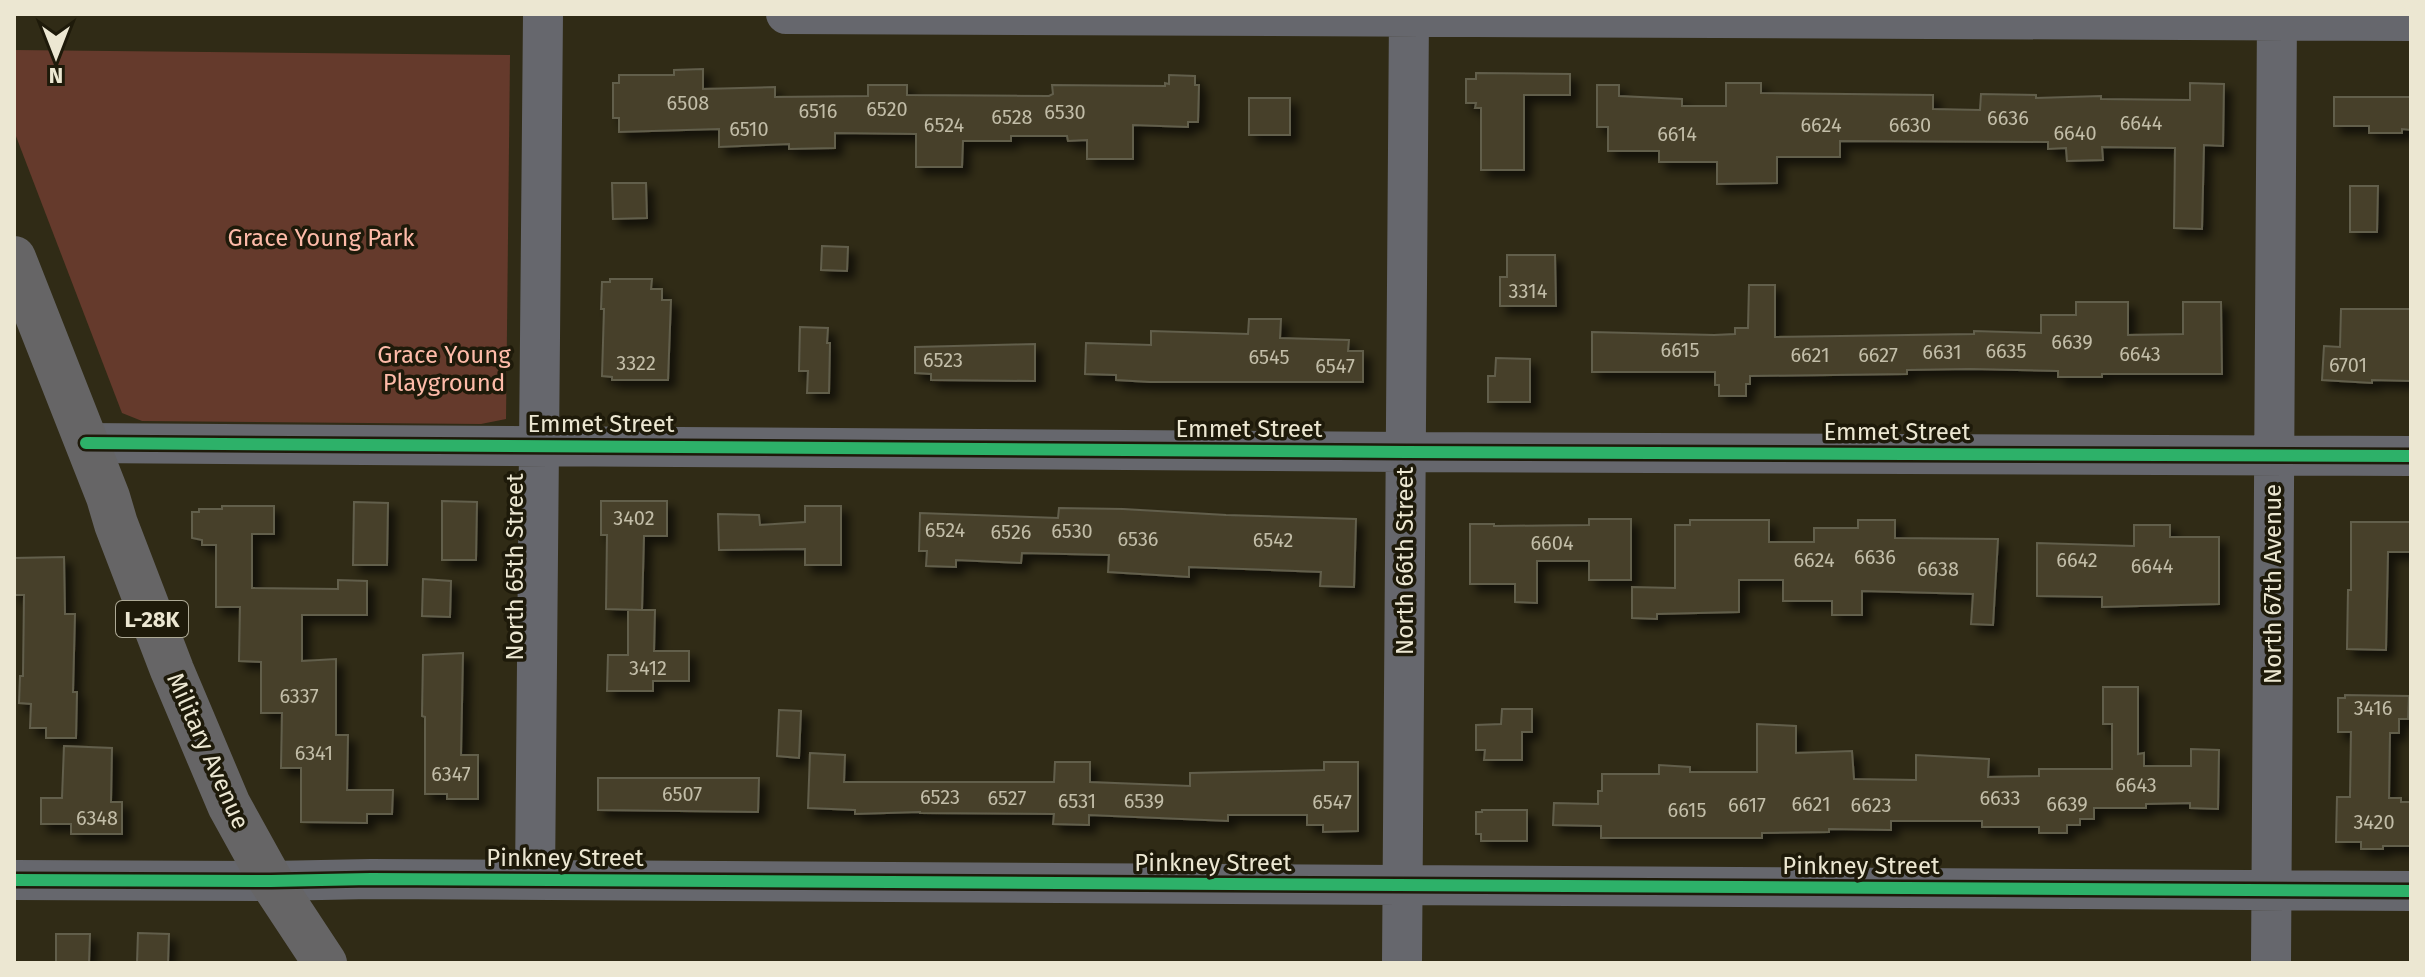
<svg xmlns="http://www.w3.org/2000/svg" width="2425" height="977" viewBox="0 0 2425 977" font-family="'Fira Sans',sans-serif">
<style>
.green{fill:#653a2c}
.building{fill:#46402b;stroke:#625e4c;stroke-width:2;filter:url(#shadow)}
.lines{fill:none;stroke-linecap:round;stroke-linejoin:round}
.minor{stroke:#66676d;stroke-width:40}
.major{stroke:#666566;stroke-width:44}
.cycleway-casing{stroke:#1e1a0a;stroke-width:17}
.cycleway{stroke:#2db169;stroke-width:12}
.labels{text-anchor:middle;stroke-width:7;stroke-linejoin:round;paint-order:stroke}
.number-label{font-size:20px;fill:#c2bda8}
.shield{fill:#1e1a0a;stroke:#aeaa96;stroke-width:2}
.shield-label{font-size:22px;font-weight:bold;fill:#ece7d2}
.park-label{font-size:24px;fill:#febba9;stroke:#1e1a0a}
.street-label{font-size:24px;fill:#ece7d2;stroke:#1e1a0a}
</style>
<defs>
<filter id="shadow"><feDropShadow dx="7" dy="7" stdDeviation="4" flood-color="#0009"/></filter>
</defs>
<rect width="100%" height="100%" fill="#302b16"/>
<!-- green -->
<path class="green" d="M14,50L510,55L506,419L481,424L142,421L122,413L14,131Z"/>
<!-- building -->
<path class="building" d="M703,69V89L775,87V97L868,96V85H907V95L1049,96L1053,94L1052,85L1165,86V83L1169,84V75L1195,76V85H1199L1198,122H1188V127L1133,125V159H1087V140L1068,141L1067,136H1011V141H963L962,167H916V134L835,133V148L789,149V144L719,147V129L619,132V118H613V83H619V75H674V70Z
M1476,73L1570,74V95H1524V170H1481V108H1475L1476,103H1466V79H1476Z
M1726,83H1761V93L1933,95V109L1980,110L1981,94L2036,95V98L2101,96V99L2190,100V83L2224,84L2223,146L2204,145L2202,229L2174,228L2175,148L2102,147L2103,160L2067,161L2066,148L2048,149V142L1840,141V157H1777V183L1717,184V162H1659V151H1608V127H1597V85H1619V96L1682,99V106H1726Z
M2334,97H2411V130L2402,129V133H2369V126H2334Z
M1249,98H1290V135H1249Z
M612,183H646L647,218L613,219Z
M2350,186H2378L2377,232H2350Z
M822,246L848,247L847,271L821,270Z
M1507,255H1555L1556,306H1500V277H1507Z
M610,279H652L651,289H662V300H671L668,380H612V377L602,376L604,309H601L602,282H610Z
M1749,285H1775V337L1974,334V331L2041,333V315H2076V302H2128V335L2183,334V302H2221L2222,374H2102V377H2058V371L1970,369L1907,370V374L1750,376V384H1746V396H1719V385H1715V372H1592V332L1714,335L1735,334V328H1748Z
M2341,309H2411V381L2372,380V383L2322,380L2324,346L2340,347Z
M1249,319H1281L1280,338L1349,340L1348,351H1363V382H1150L1116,380V375L1085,374L1086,343L1151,345V331L1248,334Z
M800,327L828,328L827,343H830L829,393H807L808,371H799Z
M1035,344V381L931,380V374L915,373V347Z
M1496,358L1530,359V402H1488V376H1495Z
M442,501L477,502L476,560H442Z
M601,501H667V536H644L642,610L606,609L607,535H601Z
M354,502L388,503L387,565H353Z
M222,506H274V534H252V588L338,589V580L367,581V615H302V661L336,659V735H348L347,790H393L392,814H367V823L301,822V768H281L282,713H261V662L239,661L240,607H216V545H202V540L192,538V512H199V509H222Z
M805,506H841V565H805V549L719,550L718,514L759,515L760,525L805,522Z
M1059,508L1123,509L1226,515L1356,519L1354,587L1320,586L1321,572L1189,567V577L1108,572L1109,555L1022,553L1021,563L956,560V567L926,566L927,551H919L920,513L1058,518Z
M1589,519H1631V580H1589V561H1537V603L1515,602V584H1470V524H1494V526L1589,525Z
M1690,520H1769V542H1814V528H1858V520H1895V538L1998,539L1993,625L1971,624L1973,594L1862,591V615H1832V601H1783V580H1739V612L1657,614V619L1632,618V587L1675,588V525H1690Z
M2351,522H2411V552H2388L2386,650L2347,649L2348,590H2351Z
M2134,525H2170V537H2219V604L2102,607V597L2037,596V543L2134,546Z
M64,557L65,614H75L73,692H77L76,738H46V728H30L31,704L19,703L20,676H23L24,595H14V558Z
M423,579L451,581L450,617L422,616Z
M628,610H655L654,651H689V681H653V691H607L608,655H628Z
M463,653L461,755H478V799H447V794H425V717L422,716L423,655Z
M2103,687H2138V754L2144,753V766H2191V749L2219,750L2218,809L2190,808V803L2146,804V808H2094V819H2080V825H2067V833H2039V827H1982V821H1891V830L1829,829V832L1762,833V838H1601V826L1553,825L1554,803L1598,804V791H1602V774H1659V765L1690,767V772H1757V724L1796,726V753L1852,751L1854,779L1916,780V755L1989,759L1988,777L2039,776V769H2112V724H2103Z
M2345,695L2409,696L2408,719H2399V733H2390L2389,798H2401V802H2411V846H2383V849H2361V842H2336L2337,797H2350L2351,732H2338V698H2345Z
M1502,709H1532V732H1522V760H1484L1485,750H1476V725L1501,724Z
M779,710L801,711L799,758L777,756Z
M64,746L112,748L111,802H122V834H71V824H41V798H62Z
M810,753L845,755L844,782H1054L1055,762H1090V782L1190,786V773L1324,770V762H1358V831L1323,832V825H1307V815H1228V821L1089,815V825L1053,824L1054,814L920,813V812L855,814V810L808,808Z
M598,778H759L758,812L598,810Z
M1482,810H1527V841H1481V834H1476V812H1482Z
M138,933L169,934L168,963H137Z
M56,934H90L89,963H56Z"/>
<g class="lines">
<!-- minor -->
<path class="minor" d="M786,14L2411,21
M86,443L1406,452L2411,456
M14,880L271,881L371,879L2411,891
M535,880L543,14
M1402,963L1409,14
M2271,963L2277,14"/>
<!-- major -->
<path class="major" d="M14,258L108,497L116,524L172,670L229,805L271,881L325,963"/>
<defs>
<path id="cycleway" d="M86,443L1406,452L2411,456
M14,880L271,881L371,879L2411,891"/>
</defs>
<!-- cycleway casing -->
<use href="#cycleway" class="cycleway-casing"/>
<!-- cycleway -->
<use href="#cycleway" class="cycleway"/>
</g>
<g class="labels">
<!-- number labels -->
<g class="number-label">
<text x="688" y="110">6508</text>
<text x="887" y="116">6520</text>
<text x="818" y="118">6516</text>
<text x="1065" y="119">6530</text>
<text x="1012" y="124">6528</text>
<text x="2008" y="125">6636</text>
<text x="2141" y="130">6644</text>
<text x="944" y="132">6524</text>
<text x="1821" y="132">6624</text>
<text x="1910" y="132">6630</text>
<text x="749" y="136">6510</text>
<text x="2075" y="140">6640</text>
<text x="1677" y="141">6614</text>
<text x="1528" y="298">3314</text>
<text x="2072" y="349">6639</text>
<text x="1680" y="357">6615</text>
<text x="2006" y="358">6635</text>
<text x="1942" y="359">6631</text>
<text x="2140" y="361">6643</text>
<text x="1810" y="362">6621</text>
<text x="1878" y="362">6627</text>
<text x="1269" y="364">6545</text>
<text x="943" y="367">6523</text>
<text x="636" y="370">3322</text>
<text x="2348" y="372">6701</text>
<text x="1335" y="373">6547</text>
<text x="634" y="525">3402</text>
<text x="945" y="537">6524</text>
<text x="1072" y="538">6530</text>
<text x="1011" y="539">6526</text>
<text x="1138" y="546">6536</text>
<text x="1273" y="547">6542</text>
<text x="1552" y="550">6604</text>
<text x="1875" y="564">6636</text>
<text x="1814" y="567">6624</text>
<text x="2077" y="567">6642</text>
<text x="2152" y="573">6644</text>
<text x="1938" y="576">6638</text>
<text x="648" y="675">3412</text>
<text x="299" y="703">6337</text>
<text x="2373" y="715">3416</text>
<text x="314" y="760">6341</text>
<text x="451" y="781">6347</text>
<text x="2136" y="792">6643</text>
<text x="682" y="801">6507</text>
<text x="940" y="804">6523</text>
<text x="1007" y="805">6527</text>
<text x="2000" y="805">6633</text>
<text x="1077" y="808">6531</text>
<text x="1144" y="808">6539</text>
<text x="1332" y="809">6547</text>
<text x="1811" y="811">6621</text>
<text x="2067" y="811">6639</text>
<text x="1747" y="812">6617</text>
<text x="1871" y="812">6623</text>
<text x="1687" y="817">6615</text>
<text x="97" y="825">6348</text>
<text x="2374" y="829">3420</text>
</g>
<!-- shield labels -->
<rect class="shield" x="116" y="601" width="72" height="36" rx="6"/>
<g class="shield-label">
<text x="152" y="627">L-28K</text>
</g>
<!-- park labels -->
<g class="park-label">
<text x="321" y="246">Grace Young Park</text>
<text x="444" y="363">Grace Young<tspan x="444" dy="28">Playground</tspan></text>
</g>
<!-- street labels -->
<g class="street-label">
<text x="601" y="432">Emmet Street</text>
<text x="1249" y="437">Emmet Street</text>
<text x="1897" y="440">Emmet Street</text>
<text transform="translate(1405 561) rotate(-90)" y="8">North 66th Street</text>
<text transform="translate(515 567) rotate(-90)" y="8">North 65th Street</text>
<text transform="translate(2273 584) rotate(-90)" y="8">North 67th Avenue</text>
<text transform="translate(208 751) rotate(66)" y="8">Military Avenue</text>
<text x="565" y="866">Pinkney Street</text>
<text x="1213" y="871">Pinkney Street</text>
<text x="1861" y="874">Pinkney Street</text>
</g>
</g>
<!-- border -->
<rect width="2425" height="977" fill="none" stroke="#ece7d2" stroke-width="32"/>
<!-- north arrow -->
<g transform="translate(56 56) rotate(180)" stroke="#1e1a0a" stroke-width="6" paint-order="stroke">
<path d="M0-6L14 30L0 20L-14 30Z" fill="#ece7d2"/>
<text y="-12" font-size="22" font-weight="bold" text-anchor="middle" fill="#ece7d2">N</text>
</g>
</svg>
